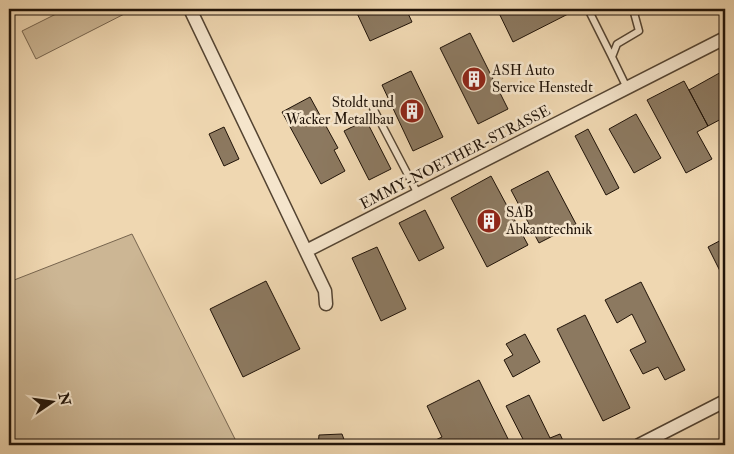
<svg xmlns="http://www.w3.org/2000/svg" width="734" height="454" viewBox="0 0 734 454" font-family="'IM FELL Double Pica',serif">
<style>
.green{fill:#ccb694;stroke:#76644e}
.building{fill:#8c7960;stroke:#201308}
.lines{fill:none;stroke-linecap:round;stroke-linejoin:round}
.lane-casing{stroke:#544432;stroke-width:9}
.street-casing{stroke:#544432;stroke-width:15}
.lane{stroke:#f5e5cc;stroke-width:6}
.street{stroke:#f5e5cc;stroke-width:12}
.labels{text-anchor:middle;stroke-width:5;stroke-linejoin:round;paint-order:stroke}
.poi-label{font-size:15px;fill:#201308;stroke:#f5e5cc;text-anchor:start}
.street-label{font-size:15px;fill:#201308;stroke:#f5e5cc}
</style>
<rect width="100%" height="100%" fill="#efd7b1"/>
<filter id="stains"><feTurbulence type="fractalNoise" baseFrequency=".004" numOctaves="4"/><feColorMatrix values="0 0 0 0 .2 0 0 0 0 .09 0 0 0 0 .02 0 0 0 .5 -.17"/></filter>
<radialGradient id="worn" r=".72"><stop offset=".6" stop-color="#630" stop-opacity="0"/><stop offset="1" stop-color="#630" stop-opacity=".3"/></radialGradient>
<!-- green -->
<path class="green" d="M66,9H134L36,59L22,31Z
M132,234L238,445H9V282Z"/>
<!-- building -->
<path class="building" d="M355,9H406L412,22L370,41Z
M497,9H571L572,12L513,42Z
M470,33L508,109L478,124L440,48Z
M411,71L443,137L413,151L382,85Z
M723,71L725,75V117L708,126L689,90Z
M684,81L708,126L697,132L712,159L686,173L647,100Z
M310,97L338,148L334,150L345,171L321,184L282,112Z
M636,114L661,158L634,173L609,129Z
M366,120L391,169L369,180L344,131Z
M224,127L239,159L224,166L209,134Z
M588,129L619,188L606,195L575,136Z
M548,171L576,224L539,243L511,190Z
M491,176L528,245L487,267L451,198Z
M425,210L444,248L419,261L399,223Z
M725,238V281L708,247Z
M377,247L406,309L381,321L352,258Z
M266,281L300,349L243,377L210,309Z
M641,282L685,370L665,380L658,367L643,374L630,350L646,342L632,314L617,323L605,300Z
M585,315L630,408L603,421L557,329Z
M525,334L540,362L513,377L504,360L513,355L506,344Z
M479,380L511,445H428L427,444L442,437L427,406Z
M529,395L550,438L560,434L565,445H526L506,406Z
M342,434L346,445H318L319,435Z"/>
<g class="lines">
<defs>
<path id="lane" d="M588,9L612,57
M721,9L725,16
M627,88L612,57L617,44L639,31L633,9
M373,108L418,194"/>
<path id="street" d="M190,9L325,291L326,304
M306,251L725,38
M639,445L725,401"/>
</defs>
<!-- lane casing -->
<use href="#lane" class="lane-casing"/>
<!-- street casing -->
<use href="#street" class="street-casing"/>
<!-- lane -->
<use href="#lane" class="lane"/>
<!-- street -->
<use href="#street" class="street"/>
</g>
<!-- icons -->
<defs>
<symbol id="building-disc" viewBox="-11 -11 22 22"><circle r="9.5" fill="#8f2418" stroke="#f5e5cc"/><path d="M-4-6H4V6H1V3H-1V6H-4ZM-2.5-4.3h1.7v1.8h-1.7ZM.8-4.3h1.7v1.8H.8ZM-2.5-1h1.7V.8h-1.7ZM.8-1h1.7V.8H.8Z" fill="#fff"/></symbol>
</defs>
<g fill-rule="evenodd">
<use href="#building-disc" x="460" y="65" width="28" height="28"/>
<use href="#building-disc" x="398" y="97" width="28" height="28"/>
<use href="#building-disc" x="475" y="207" width="28" height="28"/>
</g>
<g class="labels">
<!-- poi labels -->
<g class="poi-label">
<text x="492" y="75">ASH Auto<tspan x="492" dy="17">Service Henstedt</tspan></text>
<text x="394" y="107" text-anchor="end">Stoldt und<tspan x="394" dy="17">Wacker Metallbau</tspan></text>
<text x="506" y="217">SAB<tspan x="506" dy="17">Abkanttechnik</tspan></text>
</g>
<!-- street labels -->
<g class="street-label">
<text transform="translate(455 157) rotate(-27)" y="5">EMMY-NOETHER-STRASSE</text>
</g>
</g>
<!-- margin -->
<rect width="734" height="454" fill="none" stroke="#efd7b1" stroke-width="30"/>
<rect x="10" y="10" width="714" height="434" fill="none" stroke="#201308" stroke-width="2.5"/>
<rect x="15" y="15" width="704" height="424" fill="none" stroke="#201308"/>
<!-- north arrow -->
<g transform="translate(52 402) rotate(77)" stroke="#f5e5cc" stroke-width="4" paint-order="stroke">
<path d="M0-4L9 19L0 12L-9 19Z" fill="#201308"/>
<text y="-8" font-size="14" font-weight="bold" text-anchor="middle" fill="#201308">N</text>
</g>
<rect width="100%" height="100%" filter="url(#stains)"/>
<rect width="100%" height="100%" fill="url(#worn)"/>
</svg>
